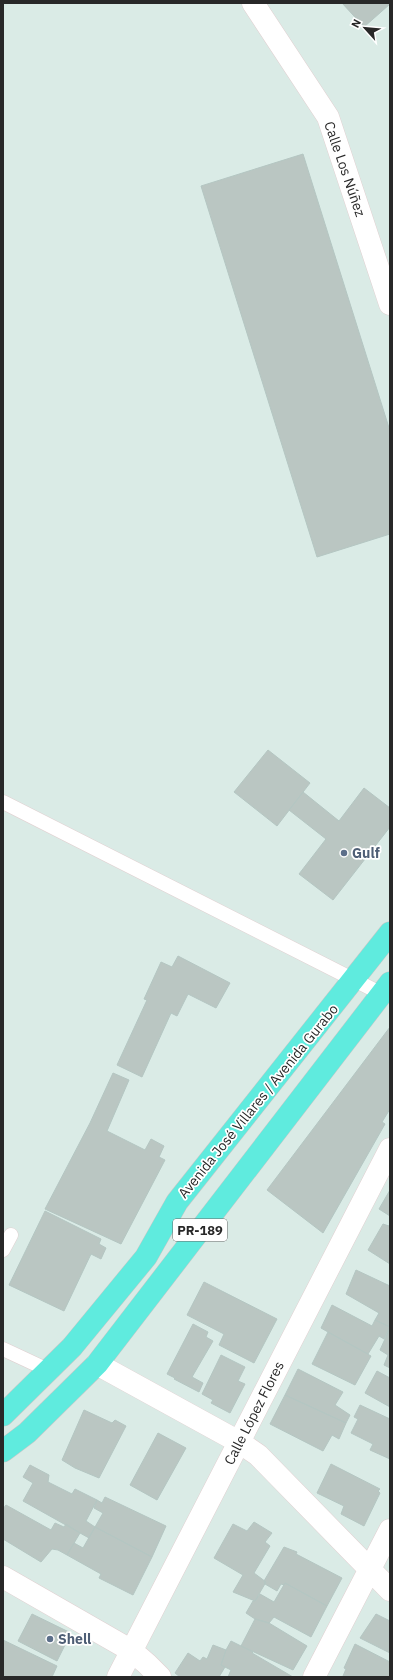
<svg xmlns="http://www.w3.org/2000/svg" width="393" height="1680" viewBox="0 0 393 1680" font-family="'IBM Plex Sans',sans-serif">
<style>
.building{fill:#bac6c2;stroke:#b4c6c2}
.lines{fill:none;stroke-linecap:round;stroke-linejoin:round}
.lane-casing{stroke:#e1d0d1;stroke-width:15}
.street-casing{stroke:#e1d0d1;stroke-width:23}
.primary-casing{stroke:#c7c7c7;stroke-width:23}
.lane{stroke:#fff;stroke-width:14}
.street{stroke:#fff;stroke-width:22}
.primary{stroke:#5febde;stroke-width:22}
.service-dot{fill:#5c6f8a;stroke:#fff;stroke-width:1.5}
.labels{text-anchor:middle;stroke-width:3.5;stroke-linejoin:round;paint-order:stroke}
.shield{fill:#fff;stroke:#686868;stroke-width:1}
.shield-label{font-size:13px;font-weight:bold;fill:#282828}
.street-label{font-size:14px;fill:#282828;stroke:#fff}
.service-label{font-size:14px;font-weight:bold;fill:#4e5e75;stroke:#fff;text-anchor:start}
</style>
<rect width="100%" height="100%" fill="#daebe6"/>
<!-- building -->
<path class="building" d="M342,3H390V4L364,27Z
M303,154L390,431V534L317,557L201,186Z
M268,750L310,783L277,826L234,792Z
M364,788L390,808V827L333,900L299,874L326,839L289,810L303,792L339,821Z
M178,956L230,983L216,1008L188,994L177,1016L171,1013L142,1077L117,1065L147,1000L144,999L161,962L172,967Z
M390,1027V1109L382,1122L385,1124L323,1233L267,1190Z
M113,1073L129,1080L107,1131L145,1150L151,1139L164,1146L159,1157L165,1160L121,1244L45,1209L90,1123Z
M390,1190V1216L379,1209Z
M45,1211L101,1239L99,1244L106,1248L101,1259L91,1254L64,1311L9,1285Z
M383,1224L389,1226L390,1224V1264L368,1250Z
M356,1270L390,1286V1327L375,1320L379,1313L346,1294Z
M204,1282L277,1319L254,1363L219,1345L224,1334L187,1315Z
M332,1305L372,1326L375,1320L390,1327L384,1339L379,1336L368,1354L328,1332L321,1328Z
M193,1324L208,1332L206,1337L213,1341L192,1377L203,1383L199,1392L174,1379L175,1378L167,1374Z
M390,1328V1368L384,1365L388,1355L380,1350Z
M328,1332L371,1356L355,1385L312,1364Z
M221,1355L245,1367L238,1381L245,1384L230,1413L211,1403L213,1400L202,1394Z
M298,1369L343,1392L335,1405L350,1415L346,1423L285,1395Z
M377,1371L390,1378V1407L365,1393Z
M285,1395L346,1423L339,1439L332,1435L323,1451L270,1424Z
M360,1405L390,1419V1459L370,1450L373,1444L351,1433L358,1419L354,1417Z
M84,1410L112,1423L115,1420L126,1426L99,1478L75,1468L62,1460Z
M158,1433L186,1448L157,1500L130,1485Z
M331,1464L380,1489L378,1491L380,1493L364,1526L341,1514L344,1506L317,1493Z
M30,1465L49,1475L48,1482L72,1494L75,1489L97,1500L86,1521L95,1527L89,1538L23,1501L33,1483L23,1477Z
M105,1497L166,1526L152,1557L95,1527L103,1513L94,1508L97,1500L102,1503Z
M6,1505L51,1530L55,1523L64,1527L66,1524L80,1533L67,1555L58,1550L52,1549L41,1562L3,1539V1509Z
M254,1522L272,1533L265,1542L270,1546L254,1573L266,1582L255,1601L233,1592L243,1575L214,1558L233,1524L247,1531Z
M95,1527L152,1557L133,1595L99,1578L101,1574L67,1555L74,1543L83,1548Z
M284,1547L297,1552L296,1554L342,1578L327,1606L285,1583L284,1585L281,1584L277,1591L265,1584L264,1581Z
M285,1583L327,1606L311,1637L274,1617L269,1623L255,1619L246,1613L253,1601H255L260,1594L274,1602Z
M32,1614L71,1633L57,1661L18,1641Z
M376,1614L390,1621V1653L360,1638Z
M255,1619L269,1623L307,1646L293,1670L241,1646Z
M3,1640L57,1666L52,1677H3Z
M231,1641L253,1652L252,1653L293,1677H228L231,1670L221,1665L226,1650Z
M355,1644L390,1662V1677L343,1676L346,1669L344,1668Z
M213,1645L226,1650L221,1665L225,1667L219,1677H180L175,1673L188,1653L200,1661L203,1657L207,1659Z"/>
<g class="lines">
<defs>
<path id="lane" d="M3,802L382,994
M3,1250L11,1235
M3,1349L48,1370"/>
<path id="street" d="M253,3L328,117L390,304
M97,1364L239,1442L258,1455L390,1590
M3,1577L132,1651L147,1664L160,1677
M118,1677L390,1149
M314,1677L390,1530"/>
<path id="primary" d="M3,1415L72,1347L146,1257L177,1202L390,933
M3,1451L27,1433L97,1364L390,983"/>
</defs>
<!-- lane casing -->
<use href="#lane" class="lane-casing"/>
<!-- street casing -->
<use href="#street" class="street-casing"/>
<!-- primary casing -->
<use href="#primary" class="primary-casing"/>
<!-- lane -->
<use href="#lane" class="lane"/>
<!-- street -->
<use href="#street" class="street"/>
<!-- primary -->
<use href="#primary" class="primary"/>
</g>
<!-- markers -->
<g class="service-dot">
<circle cx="344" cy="853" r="4"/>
<circle cx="50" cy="1639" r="4"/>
</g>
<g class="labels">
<!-- shield labels -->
<rect class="shield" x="173" y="1219" width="54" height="22" rx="3"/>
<g class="shield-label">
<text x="200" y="1235">PR-189</text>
</g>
<!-- street labels -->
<g class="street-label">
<text transform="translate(345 169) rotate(71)" y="5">Calle Los Núñez</text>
<text transform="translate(258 1101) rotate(-51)" y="5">Avenida José Villares / Avenida Gurabo</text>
<text transform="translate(254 1413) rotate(-63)" y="5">Calle López Flores</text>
</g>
<!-- service labels -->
<g class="service-label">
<text x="352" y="858">Gulf</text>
<text x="58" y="1644">Shell</text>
</g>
</g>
<!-- border -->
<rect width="393" height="1680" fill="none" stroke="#282828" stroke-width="8"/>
<!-- north arrow -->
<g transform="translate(365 28) rotate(297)" stroke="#ffffff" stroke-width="3" paint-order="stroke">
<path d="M0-3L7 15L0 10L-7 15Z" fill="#282828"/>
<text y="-6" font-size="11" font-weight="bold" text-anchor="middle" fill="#282828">N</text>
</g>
</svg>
